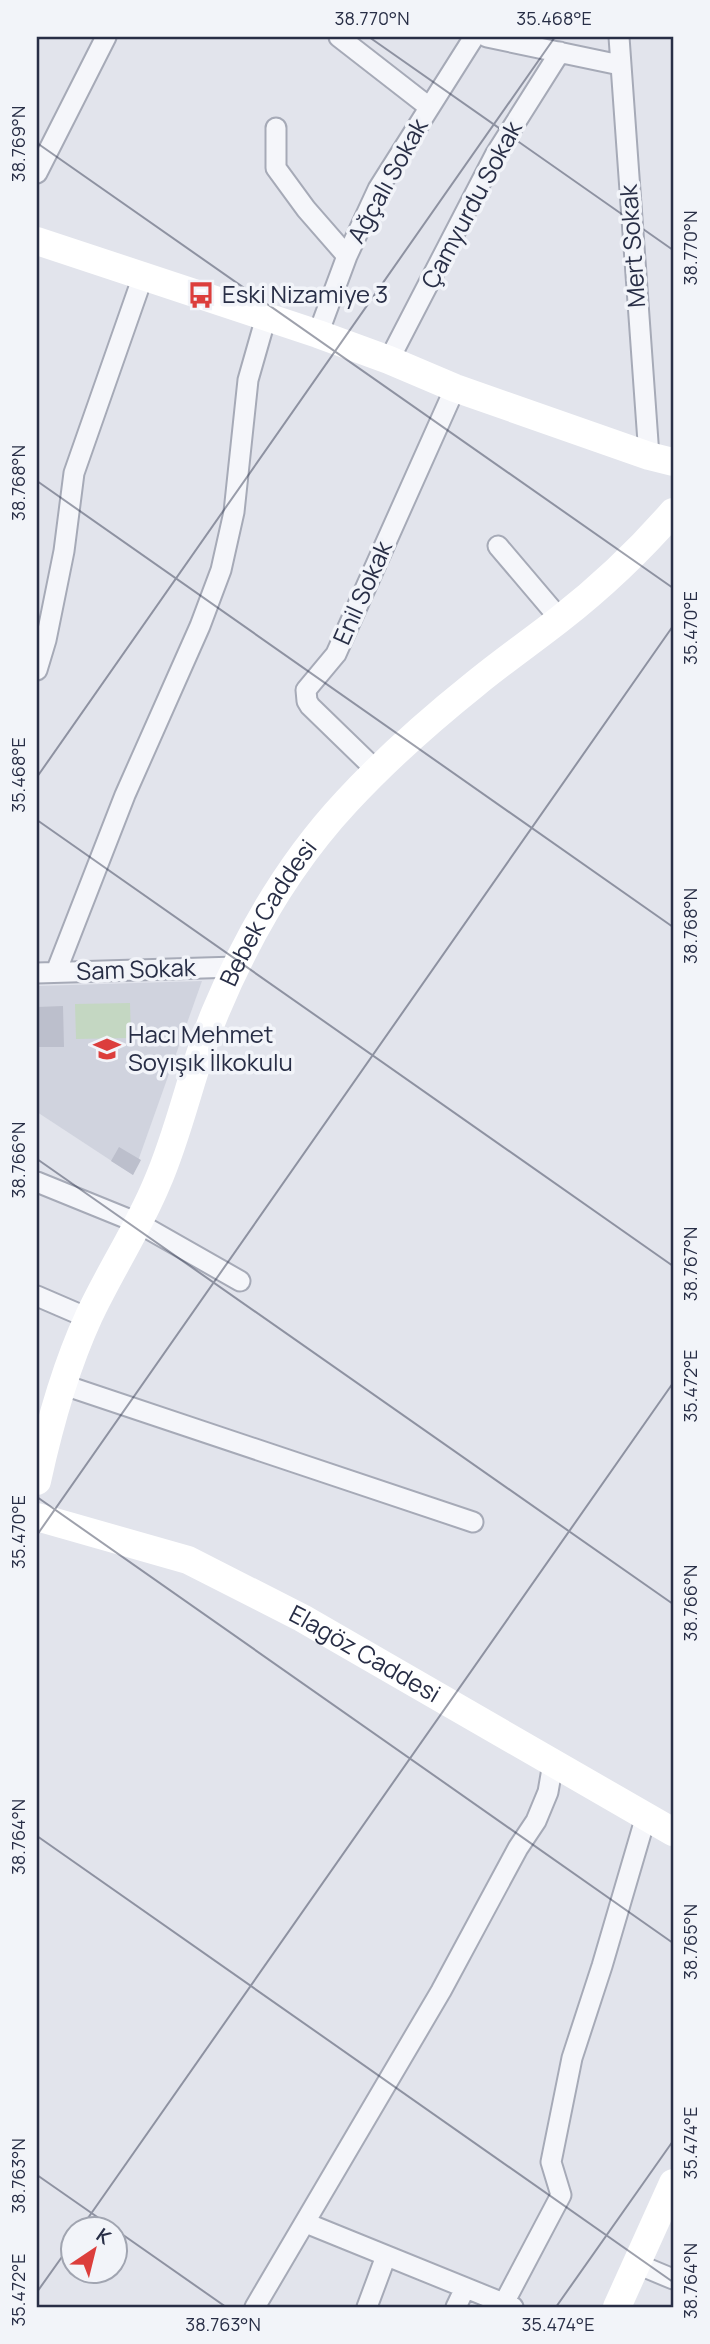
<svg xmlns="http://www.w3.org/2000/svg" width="710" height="2344" viewBox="0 0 710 2344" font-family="Manrope,sans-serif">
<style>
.built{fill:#d0d3de}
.green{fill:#c4d7c2}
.building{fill:#bcbfcc}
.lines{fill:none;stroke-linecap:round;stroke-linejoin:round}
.street-casing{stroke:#a6aab7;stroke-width:23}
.street{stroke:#f5f6fa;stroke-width:19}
.secondary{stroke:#fff;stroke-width:28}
.ticks{fill:none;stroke:#282e46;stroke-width:2;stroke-opacity:0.45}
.labels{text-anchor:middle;stroke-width:7;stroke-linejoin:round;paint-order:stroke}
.street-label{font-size:24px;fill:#282e46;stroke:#f2f4f9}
.poi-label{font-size:24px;fill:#282e46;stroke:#f2f4f9;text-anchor:start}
.neatline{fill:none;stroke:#282e46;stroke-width:2.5}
.ticks-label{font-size:18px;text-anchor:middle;fill:#282e46}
</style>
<rect width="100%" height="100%" fill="#e2e4ec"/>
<!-- built -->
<path class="built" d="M202,981L133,1175L37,1112V986Z"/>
<!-- green -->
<path class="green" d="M130,1003L131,1038L76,1039L75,1004Z"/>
<!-- building -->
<path class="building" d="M63,1006L64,1047H37V1007Z
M119,1147L141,1160L133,1175L111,1161Z"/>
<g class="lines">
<defs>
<path id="street" d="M339,37L429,107
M487,37L620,65
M619,37L649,456
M276,128V168L306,209L347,256
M37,173L106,37
M318,334L347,256L378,189L474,37
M389,360L495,155L560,52
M498,546L560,619
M37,670L46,640L64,551L74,473L143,276
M377,771L310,706L307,701L306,690L336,654L455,388
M56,972L125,795L200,626L221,570L234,512L248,380L266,317
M37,973L236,967
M37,1182L138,1223L240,1281
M37,1296L88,1318
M64,1385L473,1522
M306,2223L513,2307
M637,2264L673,2279
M504,2303L561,2195L551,2162L572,2058L602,1966L646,1816
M255,2307L441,1991L518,1848L536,1821L548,1792L553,1763
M367,2307L386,2256
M456,2307L465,2288"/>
</defs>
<!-- street casing -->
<use href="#street" class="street-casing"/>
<!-- street -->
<use href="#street" class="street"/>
<!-- secondary -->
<g class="secondary">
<path d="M37,241L318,334L389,360L455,388L649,456L673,462"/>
<path id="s1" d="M37,1481C49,1426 65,1368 89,1316C110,1271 138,1229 157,1183C181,1128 192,1068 215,1013C247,936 290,862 347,801C386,759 430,720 475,684C503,661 532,641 560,619C601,587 639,551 673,512"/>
<path id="s2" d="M37,1517L188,1560L302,1618L673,1832"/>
<path d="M617,2307L673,2183"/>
</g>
</g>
<!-- ticks -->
<path class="ticks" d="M369,37L673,250M37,143L673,588M37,481L673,927M37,777L555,37M37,820L673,1266M37,1159L673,1604M37,1497L673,1943M37,1535L673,626M37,1836L673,2282M37,2175L113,2228M81,2228L673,1383M116,2230L226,2307M37,2292L74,2240M556,2307L673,2141"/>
<!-- icons -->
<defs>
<symbol id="bus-bare" viewBox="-9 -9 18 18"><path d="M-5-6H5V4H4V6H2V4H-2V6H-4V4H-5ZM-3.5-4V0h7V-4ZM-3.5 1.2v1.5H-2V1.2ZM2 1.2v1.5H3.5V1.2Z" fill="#dc3e3c" stroke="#f2f4f9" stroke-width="2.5" paint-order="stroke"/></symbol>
<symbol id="school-bare" viewBox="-9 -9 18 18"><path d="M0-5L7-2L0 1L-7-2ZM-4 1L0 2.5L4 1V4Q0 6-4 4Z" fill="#dc3e3c" stroke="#f2f4f9" stroke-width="2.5" paint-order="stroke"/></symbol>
</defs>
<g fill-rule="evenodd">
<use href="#bus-bare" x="182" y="276" width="38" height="38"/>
<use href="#school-bare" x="88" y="1030" width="38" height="38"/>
</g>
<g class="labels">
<!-- street labels -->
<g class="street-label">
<text transform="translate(388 181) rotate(-61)" y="8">Ağçalı Sokak</text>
<text transform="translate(472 205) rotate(-62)" y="8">Çamyurdu Sokak</text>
<text transform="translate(633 246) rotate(-94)" y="8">Mert Sokak</text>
<text transform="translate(363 593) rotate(-66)" y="8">Enil Sokak</text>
<text dy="8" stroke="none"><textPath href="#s1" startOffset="616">Bebek Caddesi</textPath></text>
<text transform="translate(136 970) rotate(-2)" y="8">Sam Sokak</text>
<text dy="8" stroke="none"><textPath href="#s2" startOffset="357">Elagöz Caddesi</textPath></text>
</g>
<!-- poi labels -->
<g class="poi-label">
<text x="222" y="303">Eski Nizamiye 3</text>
<text x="128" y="1043">Hacı Mehmet<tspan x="128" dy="28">Soyışık İlkokulu</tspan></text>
</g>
</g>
<!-- border -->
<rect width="710" height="2344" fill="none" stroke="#f2f4f9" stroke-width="77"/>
<!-- north arrow -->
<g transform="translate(94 2250) rotate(35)"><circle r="33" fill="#f2f4f9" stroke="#a1a5b1" stroke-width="2"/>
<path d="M0-5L12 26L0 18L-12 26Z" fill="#dc3e3c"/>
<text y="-10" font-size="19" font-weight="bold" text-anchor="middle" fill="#282e46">K</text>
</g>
<rect x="38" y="38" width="634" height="2268" class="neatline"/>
<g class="ticks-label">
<text x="372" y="25">38.770°N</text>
<text x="554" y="25">35.468°E</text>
<text transform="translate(19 144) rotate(-90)" y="6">38.769°N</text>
<text transform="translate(691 248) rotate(-90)" y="6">38.770°N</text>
<text transform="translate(19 483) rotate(-90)" y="6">38.768°N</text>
<text transform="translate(691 628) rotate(-90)" y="6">35.470°E</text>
<text transform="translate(19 775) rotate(-90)" y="6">35.468°E</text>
<text transform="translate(691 926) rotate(-90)" y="6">38.768°N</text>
<text transform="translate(19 1160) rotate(-90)" y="6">38.766°N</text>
<text transform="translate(691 1264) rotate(-90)" y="6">38.767°N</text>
<text transform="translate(691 1386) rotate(-90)" y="6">35.472°E</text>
<text transform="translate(19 1532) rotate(-90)" y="6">35.470°E</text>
<text transform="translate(691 1603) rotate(-90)" y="6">38.766°N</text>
<text transform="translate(19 1837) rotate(-90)" y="6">38.764°N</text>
<text transform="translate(691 1942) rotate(-90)" y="6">38.765°N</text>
<text transform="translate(691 2143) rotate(-90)" y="6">35.474°E</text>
<text transform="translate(19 2176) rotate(-90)" y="6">38.763°N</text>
<text transform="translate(691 2281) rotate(-90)" y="6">38.764°N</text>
<text transform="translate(19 2290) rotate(-90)" y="6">35.472°E</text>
<text x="223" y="2331">38.763°N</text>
<text x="558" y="2331">35.474°E</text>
</g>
</svg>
